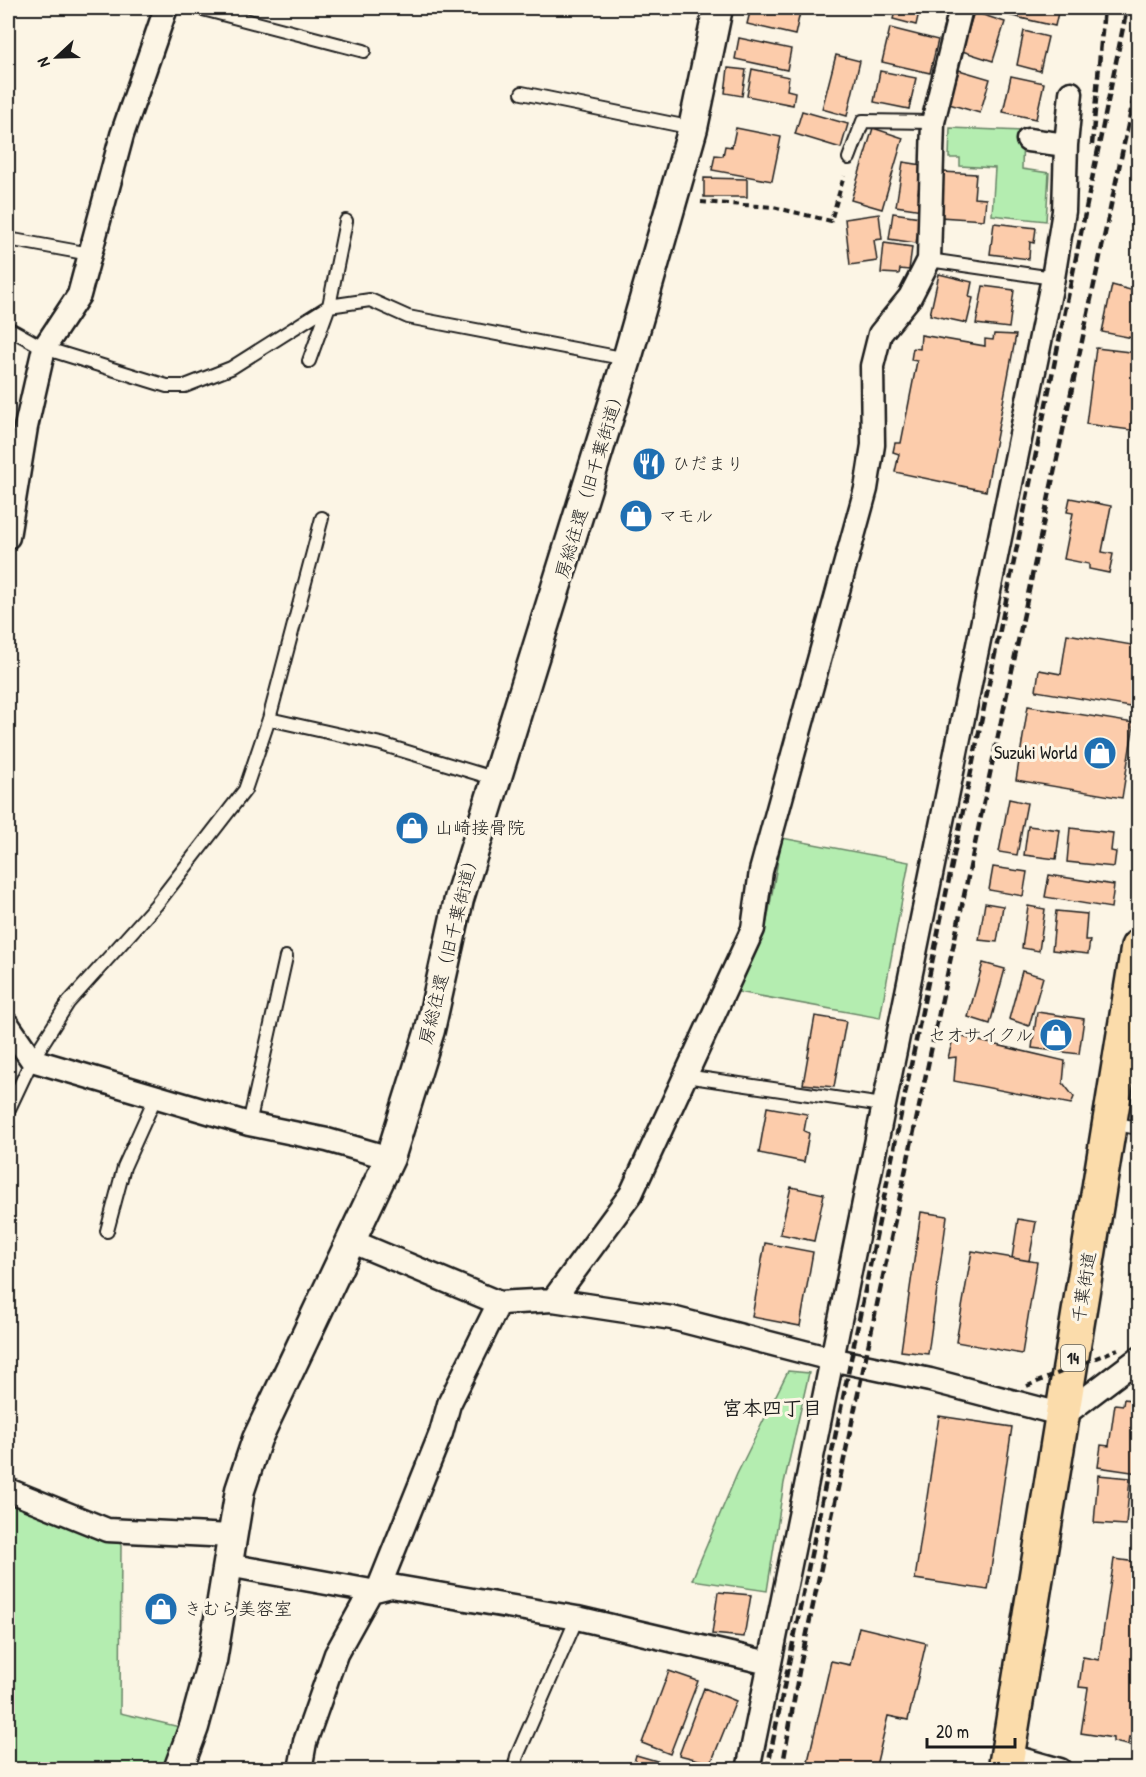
<svg xmlns="http://www.w3.org/2000/svg" width="1146" height="1777" viewBox="0 0 1146 1777" font-family="'Patrick Hand','Klee One',sans-serif">
<style>
.green{fill:#b4edb0;stroke:#688466;stroke-width:1.5}
.building{fill:#fcccab;stroke:#1c1c1c;stroke-width:1.5}
.lines{fill:none;stroke-linecap:round;stroke-linejoin:round}
.service-casing{stroke:#1c1c1c;stroke-width:16}
.minor-casing{stroke:#1c1c1c;stroke-width:27}
.tertiary-casing{stroke:#1c1c1c;stroke-width:33}
.trunk-casing{stroke:#1c1c1c;stroke-width:38}
.path{stroke:#1c1c1c;stroke-width:4;stroke-dasharray:6 4.5;stroke-linecap:butt}
.service{stroke:#fcf5e5;stroke-width:12}
.minor{stroke:#fcf5e5;stroke-width:22}
.tertiary{stroke:#fcf5e5;stroke-width:28}
.trunk{stroke:#fbdcab;stroke-width:33}
.rail{stroke:#1c1c1c;stroke-width:4.5;stroke-dasharray:9 4.5;stroke-linecap:butt}
.path-bridge{stroke:#1c1c1c;stroke-width:4;stroke-dasharray:6 4.5;stroke-linecap:butt}
.labels{text-anchor:middle;stroke-width:6;stroke-linejoin:round;paint-order:stroke}
.shield{fill:#fcf5e5;stroke:#5f5d58;stroke-width:1.5}
.shield-label{font-size:16px;font-weight:bold;fill:#1c1c1c}
.poi-label{font-size:18px;fill:#1c1c1c;stroke:#fcf5e5;text-anchor:start}
.street-label{font-size:18px;fill:#1c1c1c;stroke:#fcf5e5}
.neighbourhood-label{font-size:20px;font-weight:bold;fill:#1c1c1c;stroke:#fcf5e5}
</style>
<rect width="100%" height="100%" fill="#fcf5e5"/>
<filter id="ink" filterUnits="userSpaceOnUse"><feTurbulence type="fractalNoise" baseFrequency=".0167" numOctaves="2"/><feDisplacementMap in="SourceGraphic" scale="12" xChannelSelector="R" yChannelSelector="G"/><feConvolveMatrix kernelMatrix="1 2 1 2 8 2 1 2 1" color-interpolation-filters="sRGB"/></filter>
<g filter="url(#ink)">
<!-- green -->
<path class="green" d="M950,128L1023,131L1022,169L1049,173L1046,221L992,215L995,168L960,166V158H949Z
M782,838L909,862L880,1018L738,992L767,921Z
M788,1371L809,1373L784,1483L767,1591L692,1580L737,1474Z
M8,1504L121,1544L120,1713L184,1728L167,1769L8,1770Z"/>
<!-- building -->
<path class="building" d="M751,8H801L795,35L747,24Z
M896,8H920L916,25L893,19Z
M1004,8H1059L1055,26L1003,14Z
M974,12L1005,22L993,61L962,51Z
M890,28L938,40L930,73L882,62Z
M1024,31L1048,37L1040,71L1017,65Z
M739,38L791,49L787,70L735,59Z
M836,55L860,61L847,116L822,109Z
M728,68L746,70L742,96L725,93Z
M752,69L789,77L787,90L795,92L793,105L747,96Z
M959,70L990,79L980,113L949,104Z
M880,71L916,78L909,109L874,102Z
M1011,76L1044,83L1036,119L1003,112Z
M802,111L848,124L841,148L795,134Z
M736,128L781,137L772,181L712,170L715,155L723,156L725,146L732,147Z
M873,128L903,138L882,209L851,200Z
M903,162L922,165L918,193L924,194L922,210L896,206Z
M943,172L976,174L974,198L986,199L984,220L940,217Z
M704,178L747,179V197H704Z
M893,213L920,217L916,243L889,239Z
M879,214L882,239L874,240L877,261L850,265L845,219Z
M994,223L1036,228L1034,243L1030,242L1029,259L990,254Z
M884,243L912,247L909,270L900,269L899,274L881,273Z
M939,274L972,282L969,297L973,298L967,323L930,315Z
M1112,285L1138,292V339L1102,332Z
M983,286L1014,290L1009,328L976,324Z
M994,334L1016,335L986,491L895,472L899,454L893,452L895,443H901L917,361L911,360L913,348L920,349L921,335L985,346V339L993,340Z
M1096,348L1138,353V431L1086,424Z
M1070,498L1111,506L1102,552L1113,554L1109,573L1089,569V564L1064,559L1073,513L1067,512Z
M1067,634L1138,646L1130,707L1036,691L1039,670L1061,674Z
M1028,706L1134,723L1122,798L1016,780Z
M1009,799L1027,803L1017,855L999,852Z
M1028,826L1060,830L1056,859L1024,855Z
M1070,828L1113,833L1111,851L1116,852L1114,867L1067,862Z
M993,867L1027,872L1023,896L989,890Z
M1049,875L1114,885L1111,908L1045,897Z
M985,903L1003,906L997,942L979,940Z
M1028,906L1045,909L1039,951L1022,948Z
M1056,911L1087,914L1085,940H1090L1088,954L1052,950Z
M983,963L1005,969L990,1024L968,1017Z
M1022,971L1043,977L1029,1026L1009,1019Z
M1037,1012L1084,1019L1079,1054L1032,1048Z
M815,1016L846,1021L834,1087L803,1084Z
M954,1035L1065,1061L1063,1083L1074,1097L1071,1104L954,1081L956,1057L948,1058Z
M767,1107L807,1114L804,1131L809,1133L804,1162L759,1153Z
M791,1187L824,1194L814,1241L780,1234Z
M1138,1205V1254H1134Z
M921,1212L947,1216L928,1354L901,1351Z
M1018,1219L1036,1222L1029,1261L1012,1258Z
M765,1243L813,1252L800,1326L752,1317Z
M972,1251L1037,1262L1022,1354L956,1342Z
M1124,1399L1138,1401V1473L1098,1467L1101,1445L1109,1446L1115,1404L1123,1405Z
M939,1416L1012,1427L988,1590L915,1579Z
M1098,1475L1130,1478L1126,1525L1094,1523Z
M1114,1559L1136,1562L1135,1568L1138,1569V1739L1129,1737L1128,1745L1113,1742V1738L1081,1733L1088,1688L1079,1687L1083,1657L1099,1660Z
M718,1592L751,1595L744,1637L712,1634Z
M859,1627L926,1643L908,1720L888,1716L875,1770H806L831,1661L850,1665Z
M669,1671L698,1681L670,1754L642,1743Z
M704,1688L736,1701L711,1763L679,1755Z
M636,1755L688,1770H632Z"/>
<g class="lines">
<defs>
<path id="service" d="M199,8L364,51
M522,93L693,128
M849,158L863,121L933,122
M8,239L90,254
M929,260L1053,278
M8,328L44,348L167,386H185L231,368L329,306L370,300L408,317L627,359
M309,361L329,306L346,221
M269,719L381,744L496,779
M685,1076L883,1105
M8,1111L32,1060L68,1003L156,905L245,790L269,719L322,518
M1111,1123L1138,1128
M249,1124L286,957
M107,1231L124,1167L156,1096
M514,1770L517,1756L577,1618"/>
<path id="minor" d="M1028,140L1066,145
M8,537L26,427L44,348L79,295L122,135L166,8
M8,1025L32,1060L249,1124L327,1140L390,1158
M351,1241L499,1303L553,1300L672,1318L831,1359L930,1380L1064,1415L1138,1359
M553,1300L631,1194L753,929L761,871L866,489L873,445L872,366L880,334L910,297L929,260L933,122L961,8
M8,1490L107,1530L231,1536
M228,1565L371,1591
M379,1587L441,1433L449,1404L499,1303
M1007,1755L1060,1770
M300,1770L305,1742L336,1654L371,1591L391,1586L577,1618L769,1663
M748,1770L1053,278L1064,211L1066,145L1071,93"/>
<path id="tertiary" d="M178,1770L194,1727L212,1661L240,1490L257,1439L390,1158L430,1030L459,899L627,359L693,128L718,8"/>
<path id="trunk" d="M1005,1770L1138,947"/>
</defs>
<!-- service casing -->
<use href="#service" class="service-casing"/>
<!-- minor casing -->
<use href="#minor" class="minor-casing"/>
<!-- tertiary casing -->
<use href="#tertiary" class="tertiary-casing"/>
<!-- trunk casing -->
<use href="#trunk" class="trunk-casing"/>
<!-- path -->
<path class="path" d="M701,202L773,207L831,221L844,176"/>
<!-- service -->
<use href="#service" class="service"/>
<!-- minor -->
<use href="#minor" class="minor"/>
<!-- tertiary -->
<use href="#tertiary" class="tertiary"/>
<!-- trunk -->
<use href="#trunk" class="trunk"/>
<!-- rail -->
<path class="rail" d="M1092,145L1104,8
M767,1770L1127,8
M782,1770L799,1671L1138,78"/>
<!-- path-bridge -->
<path class="path-bridge" d="M1027,1386L1118,1349"/>
</g>
</g>
<!-- icons -->
<defs>
<symbol id="restaurant-disc" viewBox="-11 -11 22 22"><circle r="9.5" fill="#1f6fb2" stroke="#fcf5e5"/><path d="M-5-6h1v4h1v-4h1v4h1v-4h1v5L-1.5 .5V6h-2V.5L-5-1ZM5-6V6H3V1.5H1.5Q1.5-4 5-6Z" fill="#fff"/></symbol>
<symbol id="shop-disc" viewBox="-11 -11 22 22"><circle r="9.5" fill="#1f6fb2" stroke="#fcf5e5"/><path d="M-5-2.5h2.3a2.7 3.5 0 0 1 5.4 0H5L5.5 6h-11ZM-1.5-2.5h3a1.5 2.3 0 0 0-3 0Z" fill="#fff"/></symbol>
</defs>
<g fill-rule="evenodd">
<use href="#restaurant-disc" x="630" y="445" width="38" height="38"/>
<use href="#shop-disc" x="617" y="497" width="38" height="38"/>
<use href="#shop-disc" x="1081" y="734" width="38" height="38"/>
<use href="#shop-disc" x="393" y="809" width="38" height="38"/>
<use href="#shop-disc" x="1037" y="1016" width="38" height="38"/>
<use href="#shop-disc" x="142" y="1590" width="38" height="38"/>
</g>
<g class="labels">
<!-- shield labels -->
<rect class="shield" x="1061" y="1345" width="24" height="26" rx="4.5"/>
<g class="shield-label">
<text x="1073" y="1364">14</text>
</g>
<!-- poi labels -->
<g class="poi-label">
<text x="672" y="470">ひだまり</text>
<text x="659" y="522">マモル</text>
<text x="1077" y="759" text-anchor="end">Suzuki World</text>
<text x="435" y="834">山崎接骨院</text>
<text x="1033" y="1041" text-anchor="end">セオサイクル</text>
<text x="184" y="1615">きむら美容室</text>
</g>
<!-- street labels -->
<g class="street-label">
<text transform="translate(590 483) rotate(-73)" y="6">房総往還（旧千葉街道）</text>
<text transform="translate(449 948) rotate(-76)" y="6">房総往還（旧千葉街道）</text>
<text transform="translate(1084 1287) rotate(-81)" y="6">千葉街道</text>
</g>
<!-- neighbourhood labels -->
<g class="neighbourhood-label">
<text x="772" y="1415">宮本四丁目</text>
</g>
</g>
<!-- margin -->
<rect width="1146" height="1777" fill="none" stroke="#fcf5e5" stroke-width="30"/>
<rect x="15" y="15" width="1116" height="1747" fill="none" stroke="#1c1c1c" stroke-width="2" filter="url(#ink)"/>
<!-- north arrow -->
<g transform="translate(57 57) rotate(248)" stroke="#fcf5e5" stroke-width="4.5" paint-order="stroke">
<path d="M0-4.5L10 22L0 15L-10 22Z" fill="#1c1c1c"/>
<text y="-9" font-size="16" font-weight="bold" text-anchor="middle" fill="#1c1c1c">N</text>
</g>
<!-- scale -->
<path d="M927 1738v9h88v-9" fill="none" stroke="#1c1c1c" stroke-width="3"/>
<text x="936" y="1738" font-size="18" fill="#1c1c1c" stroke="#fcf5e5" stroke-width="4.5" paint-order="stroke">20 m</text>
</svg>
